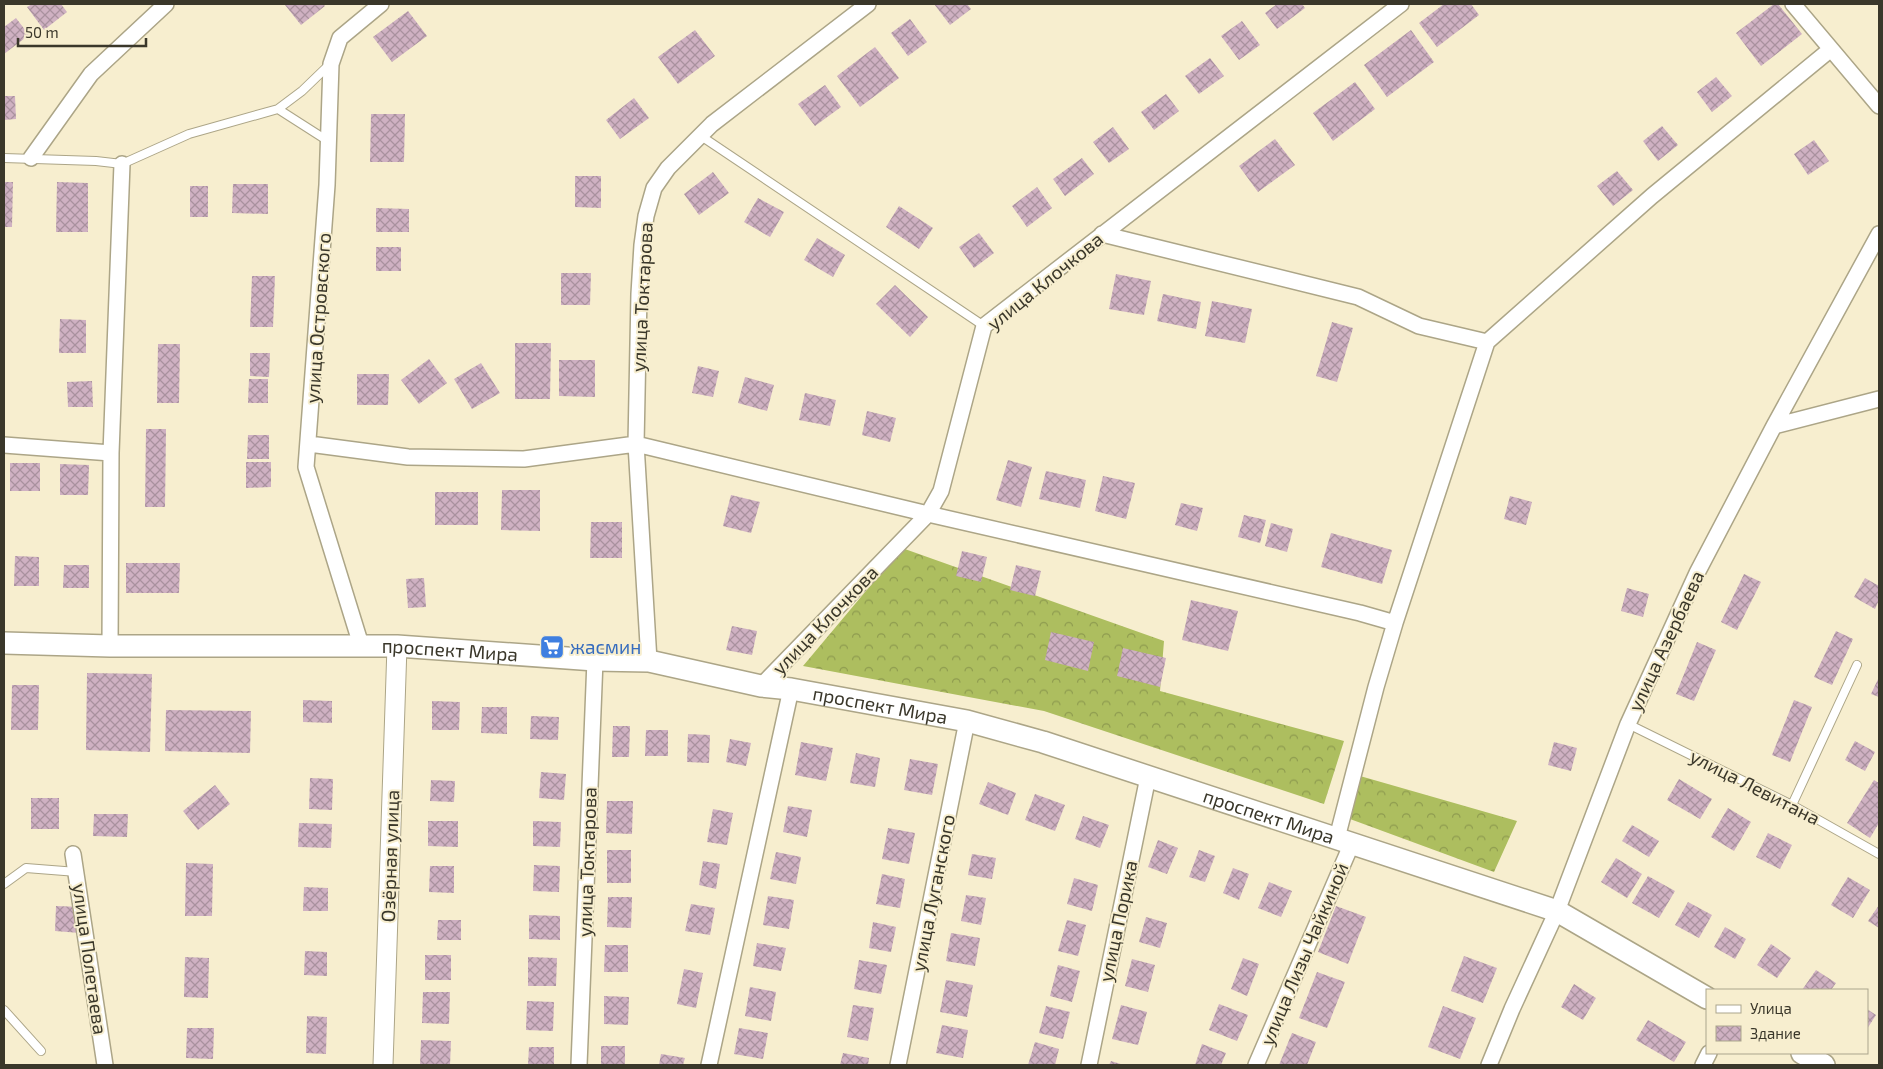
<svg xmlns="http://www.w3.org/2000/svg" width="1883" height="1069" viewBox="0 0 1883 1069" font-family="'Exo 2',sans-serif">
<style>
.forest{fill:url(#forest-crowns)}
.building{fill:url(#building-cross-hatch)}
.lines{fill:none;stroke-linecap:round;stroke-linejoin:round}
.service-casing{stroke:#aca587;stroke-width:10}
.minor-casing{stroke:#aca587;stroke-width:18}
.tertiary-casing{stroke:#aca587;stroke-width:21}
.secondary-casing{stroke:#aca587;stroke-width:24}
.service{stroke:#fff;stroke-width:8}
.minor{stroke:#fff;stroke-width:15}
.tertiary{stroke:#fff;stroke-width:19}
.secondary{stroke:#fff;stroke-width:21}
.labels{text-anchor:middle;stroke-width:4;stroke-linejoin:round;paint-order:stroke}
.street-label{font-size:19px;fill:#3a372a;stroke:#f7eecf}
.shop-label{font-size:19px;fill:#366cbe;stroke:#f7eecf;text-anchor:start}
</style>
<defs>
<pattern id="forest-crowns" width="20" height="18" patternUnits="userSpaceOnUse" patternTransform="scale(1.25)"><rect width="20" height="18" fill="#adbe5f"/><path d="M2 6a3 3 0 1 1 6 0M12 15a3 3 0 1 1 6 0" fill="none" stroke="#8e9b4f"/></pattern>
<pattern id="building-cross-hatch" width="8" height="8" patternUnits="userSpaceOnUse" patternTransform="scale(1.25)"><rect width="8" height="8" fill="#cfb1c2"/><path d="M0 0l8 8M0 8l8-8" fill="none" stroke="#a9919e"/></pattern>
</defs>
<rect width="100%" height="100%" fill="#f7eecf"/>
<!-- forest -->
<path class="forest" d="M902,548L1164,641L1160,691L1344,741L1324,804L1044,711L803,666Z
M1360,776L1517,821L1494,872L1350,819Z"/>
<!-- building -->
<path class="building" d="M32,4H61L67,12L44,30L27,7Z
M286,4H323L325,6L301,25L285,5Z
M934,4H967L971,9L950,25Z
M1277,4H1302L1305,8L1277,29L1265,13Z
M1444,4H1471L1479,15L1437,47L1419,23Z
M1774,4H1778L1802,34L1761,66L1736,33Z
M408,11L427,36L392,62L373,37Z
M16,18L29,35L4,54V27Z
M910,19L927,42L908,56L891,33Z
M1242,21L1260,45L1239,60L1221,36Z
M695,30L715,56L678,84L658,57Z
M1411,30L1434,62L1387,97L1364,65Z
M875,47L899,78L860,107L837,76Z
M1210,58L1224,76L1199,94L1185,76Z
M1716,77L1732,96L1712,112L1697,92Z
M1355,82L1375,109L1333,141L1313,113Z
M825,85L841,107L815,126L798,104Z
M1166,94L1179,111L1154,130L1141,112Z
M4,96H15L16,119L4,120Z
M634,98L649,118L620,139L606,120Z
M371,114H405L404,162H370Z
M1662,126L1678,145L1658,161L1643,141Z
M1113,127L1129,149L1109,163L1093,142Z
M1275,139L1295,165L1258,192L1239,166Z
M1814,140L1829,161L1808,175L1794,154Z
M1082,158L1094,174L1065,196L1053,179Z
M1617,171L1633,190L1613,206L1597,186Z
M713,172L729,193L699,215L684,194Z
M575,176H601V208L575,207Z
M4,182H13L12,227H4Z
M57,182L88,183V232H56Z
M233,184H268V214L232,213Z
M190,186H208V217H190Z
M1037,187L1052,208L1027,227L1012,206Z
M758,198L784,212L770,237L744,222Z
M899,206L933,228L919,249L886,227Z
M376,208L409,209V232H376Z
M979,233L994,253L974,268L959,247Z
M817,238L845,255L833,277L804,260Z
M376,247H401V271H376Z
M561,273H591L590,305H561Z
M1116,274L1151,281L1144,315L1109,309Z
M252,276H275L273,327H250Z
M895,285L928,317L910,337L876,304Z
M1163,294L1201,302L1196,329L1157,321Z
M1212,301L1252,309L1245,343L1205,336Z
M60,319L86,320V353H59Z
M1332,322L1353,328L1337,382L1316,376Z
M515,343H551L550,399H515Z
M158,344H180L179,403H157Z
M250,353H270L269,377L250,376Z
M429,359L447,383L419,404L401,380Z
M559,360H595V397L559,396Z
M481,363L500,393L472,409L454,379Z
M698,366L719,371L713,397L692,393Z
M357,374H389L388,405H357Z
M745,377L774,385L767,411L738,403Z
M249,379H268V403H248Z
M92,381L93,407H68L67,382Z
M805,393L836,400L830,426L799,420Z
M867,411L896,418L890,442L862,435Z
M146,429H166L165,507H145Z
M248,435H269V459H247Z
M1008,460L1032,467L1021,507L996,500Z
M246,462H271V487L246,488Z
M10,463H40V491H10Z
M60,464L89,465L88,495H60Z
M1046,471L1086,480L1080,508L1039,499Z
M1103,476L1135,483L1126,519L1095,511Z
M502,490H540V531L501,530Z
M435,492H478V525H435Z
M731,495L760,502L751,533L723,526Z
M1510,496L1532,502L1526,525L1504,519Z
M1181,503L1203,508L1197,531L1175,525Z
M1244,515L1266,520L1260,543L1238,537Z
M591,522H622V558H590Z
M1271,523L1293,529L1287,552L1265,546Z
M1331,533L1392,550L1382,584L1321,567Z
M962,551L987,557L981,582L956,576Z
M15,556L39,557V586H14Z
M126,563H180L179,593H126Z
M64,565H89V588H63Z
M1016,565L1041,571L1035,596L1010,590Z
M1744,574L1761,582L1737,630L1721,622Z
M424,578L426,607L408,608L406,579Z
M1865,578L1879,586V600L1875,609L1854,597Z
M1627,588L1649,594L1643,617L1621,611Z
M1191,600L1238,611L1228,651L1182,640Z
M732,626L757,631L752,655L726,650Z
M1836,631L1853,639L1832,685L1814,677Z
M1051,632L1094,642L1088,671L1045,660Z
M1697,642L1716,650L1694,701L1676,694Z
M1123,648L1166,658L1160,687L1117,676Z
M87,673L152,674L150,752L86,750Z
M1879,677V697L1871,694Z
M12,685H39L38,730H11Z
M303,700L332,701V723L303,722Z
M1794,700L1812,707L1790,762L1772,755Z
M432,701L460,702L459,730H432Z
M482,707H507V734L481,733Z
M166,710L251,711L250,753L165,751Z
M531,716L559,717L558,740L530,739Z
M613,726H630L629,757H612Z
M646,730H668V756H645Z
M688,734L710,735L709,763L687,762Z
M730,739L751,743L746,766L726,762Z
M1855,741L1875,752L1865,771L1845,760Z
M801,742L833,748L826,781L795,775Z
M1554,742L1577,748L1571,771L1548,765Z
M856,753L880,758L875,787L850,783Z
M910,759L938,764L932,795L904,790Z
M541,772L566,774L564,800L539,798Z
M310,778L333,779L332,810L309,809Z
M1679,779L1712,799L1700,819L1667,800Z
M431,780L455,781L454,802L430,801Z
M1874,780L1879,783V823L1870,838L1847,823Z
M988,782L1016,793L1008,815L979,804Z
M215,785L230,804L198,830L183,811Z
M1035,794L1065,805L1055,831L1025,820Z
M31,798H59V829H31Z
M607,801H633L632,834L606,833Z
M788,806L812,810L807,837L783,832Z
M1728,808L1751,822L1734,851L1711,837Z
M713,809L733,813L727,845L707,842Z
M94,814H128L127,837L93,836Z
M1083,816L1109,825L1100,848L1075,839Z
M428,821H458V847L428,846Z
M533,821L561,822L560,847L533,846Z
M299,823L332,824L331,848L298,847Z
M1632,825L1659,841L1649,857L1622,841Z
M888,828L915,833L909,864L882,859Z
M1768,833L1792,845L1780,869L1756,857Z
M1158,840L1178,848L1167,874L1148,867Z
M607,850H631V883H607Z
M1199,850L1215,856L1205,882L1189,877Z
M776,852L801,857L796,884L770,879Z
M972,854L996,858L992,879L968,875Z
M1616,858L1642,874L1627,898L1601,882Z
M703,861L720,864L716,889L699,885Z
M186,863L213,864L212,916H185Z
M534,865L560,866L559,892L533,891Z
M430,866H454V893L429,892Z
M1233,868L1249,874L1239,900L1223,893Z
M882,874L905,879L900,908L876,904Z
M1648,876L1675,891L1659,918L1632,903Z
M1848,877L1870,890L1853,918L1831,905Z
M1074,878L1098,885L1092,911L1067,904Z
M1269,882L1292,891L1281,917L1258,908Z
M304,887L328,888V911H303Z
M966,895L986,898L981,925L961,921Z
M768,896L794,900L789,929L763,925Z
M608,897H632L631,928L607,927Z
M1688,902L1712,915L1699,938L1675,925Z
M691,904L715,908L710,935L685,931Z
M1879,905V928L1868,921Z
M56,906L82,907L80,933L55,931Z
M1336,906L1366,917L1348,964L1318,952Z
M529,915L560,916V940L529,939Z
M1146,917L1167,923L1160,948L1139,942Z
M438,920H461V940H437Z
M1067,920L1086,925L1078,956L1058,951Z
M873,922L896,927L891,952L869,948Z
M1725,927L1746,939L1735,959L1714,947Z
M951,933L980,938L975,966L946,961Z
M757,943L786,948L781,971L753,966Z
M1771,944L1791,958L1777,978L1757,965Z
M605,945H628V972H604Z
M305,951L327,952V976L304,975Z
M425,955H451V980H425Z
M1464,956L1497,968L1483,1003L1451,991Z
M185,957L209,958L208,998L184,997Z
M528,957L557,958L556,986H528Z
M1243,958L1259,964L1247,996L1231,989Z
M1132,959L1155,965L1148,992L1125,986Z
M859,960L887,965L881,994L854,989Z
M1058,965L1080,971L1072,1002L1050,996Z
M684,969L703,973L696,1008L677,1004Z
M1816,970L1836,983L1831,990H1802Z
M1317,972L1345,982L1327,1028L1299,1018Z
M946,980L973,985L967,1017L940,1012Z
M1574,984L1596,998L1583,1020L1561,1007Z
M750,987L776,992L771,1021L745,1016Z
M423,992H450L449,1024L422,1023Z
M604,996L629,997L628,1025L604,1024Z
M527,1001L554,1002L553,1031L526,1030Z
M1219,1004L1248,1015L1237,1041L1209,1030Z
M853,1005L874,1008L868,1041L847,1037Z
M1121,1005L1147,1012L1138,1045L1112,1039Z
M1046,1006L1070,1012L1063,1039L1039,1033Z
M1443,1006L1476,1018L1460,1059L1428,1047Z
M1867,1009L1876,1015L1867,1029Z
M307,1016L327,1017L326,1054L306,1053Z
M1648,1020L1686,1042L1674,1062L1636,1040Z
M942,1025L968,1030L963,1058L936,1053Z
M187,1028H214L213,1059L186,1058Z
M739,1028L768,1033L763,1059L734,1054Z
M1292,1033L1316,1042L1307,1065H1279Z
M421,1040L451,1041L450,1065H420Z
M1035,1042L1059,1049L1055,1065H1028Z
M1202,1044L1226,1053L1221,1065H1195Z
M601,1046H625V1065H601Z
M529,1047H554V1065H528Z
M843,1053L869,1058L868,1065H840Z
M661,1054L685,1058L683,1065H659Z
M1111,1061L1124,1065H1109Z"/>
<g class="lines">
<defs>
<path id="service" d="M278,109L328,141
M701,136L984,326
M4,158L96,161L122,164L189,134L278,109L302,91L329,65
M1628,724L1792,805L1879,854
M1792,805L1857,665
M4,884L26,868L77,872
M4,1010L41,1051"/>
<path id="minor" d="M1793,4L1879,106
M31,158L91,74L166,4
M1102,234L1358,297L1419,326L1487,342
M1774,426L1879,399
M309,444L408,457L524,459L636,444L928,514L1360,613L1395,623L1376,687L1337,838
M4,445L111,453
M1395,623L1487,342L1652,196L1831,49
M361,645L306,467L327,185L331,64L340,38L381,4
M110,646L111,453L122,164
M649,661L636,444L639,294L642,245L646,216L654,188L668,168L712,124L868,4
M761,686L928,514L941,491L984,326L1401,4
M73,854L105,1065
M579,1065L595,660
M709,1065L791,689
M898,1065L967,721
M1089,1065L1148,777
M1256,1065L1352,843
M1489,1065L1512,1009L1557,911L1628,724L1697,573L1774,426L1879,234
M1703,1065L1709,1053"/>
<path id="tertiary" d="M383,1065L397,646"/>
<g id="secondary">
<path id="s1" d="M4,643L110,646H397L595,660L649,661L761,686L791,689L967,721L1043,742L1557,911L1707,998"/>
<path d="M1802,1053L1824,1065"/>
</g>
</defs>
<!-- service casing -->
<use href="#service" class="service-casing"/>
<!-- minor casing -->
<use href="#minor" class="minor-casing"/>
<!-- tertiary casing -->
<use href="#tertiary" class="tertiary-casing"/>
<!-- secondary casing -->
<use href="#secondary" class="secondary-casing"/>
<!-- service -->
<use href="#service" class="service"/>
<!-- minor -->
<use href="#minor" class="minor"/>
<!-- tertiary -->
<use href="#tertiary" class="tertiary"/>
<!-- secondary -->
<use href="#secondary" class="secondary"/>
</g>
<!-- icons -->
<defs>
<symbol id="supermarket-square" viewBox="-11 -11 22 22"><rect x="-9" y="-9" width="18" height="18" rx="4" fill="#3f7fe0" stroke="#f7eecf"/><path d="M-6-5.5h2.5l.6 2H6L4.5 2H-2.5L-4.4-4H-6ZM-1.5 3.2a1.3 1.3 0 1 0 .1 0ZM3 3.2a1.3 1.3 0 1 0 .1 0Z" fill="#fff"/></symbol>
</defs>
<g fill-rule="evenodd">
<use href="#supermarket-square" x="538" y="633" width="28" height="28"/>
</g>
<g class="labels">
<!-- street labels -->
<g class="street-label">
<text transform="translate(1045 281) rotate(-39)" y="7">улица Клочкова</text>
<text transform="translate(642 297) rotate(-87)" y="7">улица Токтарова</text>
<text transform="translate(318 318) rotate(-86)" y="7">улица Островского</text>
<text transform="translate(825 620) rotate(-46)" y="7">улица Клочкова</text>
<text transform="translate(1666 641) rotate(-65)" y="7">улица Азербаева</text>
<text dy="7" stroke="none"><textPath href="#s1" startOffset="446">проспект Мира</textPath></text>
<text dy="7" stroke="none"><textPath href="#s1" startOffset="881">проспект Мира</textPath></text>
<text transform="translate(1755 787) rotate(27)" y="7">улица Левитана</text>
<text dy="7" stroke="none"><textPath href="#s1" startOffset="1286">проспект Мира</textPath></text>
<text transform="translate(390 856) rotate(-88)" y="7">Озёрная улица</text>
<text transform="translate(587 862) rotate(-88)" y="7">улица Токтарова</text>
<text transform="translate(933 893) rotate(-79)" y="7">улица Луганского</text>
<text transform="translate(1118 921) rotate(-78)" y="7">улица Порика</text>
<text transform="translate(1304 954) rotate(-67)" y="7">улица Лизы Чайкиной</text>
<text transform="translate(90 959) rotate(82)" y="7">улица Полетаева</text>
</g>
<!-- shop labels -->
<g class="shop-label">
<text x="570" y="654">жасмин</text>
</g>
</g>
<!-- border -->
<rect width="1883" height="1069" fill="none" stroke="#3a372a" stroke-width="10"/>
<!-- legend -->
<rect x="1706" y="989" width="162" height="65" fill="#f7eecf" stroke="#aba58d"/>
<rect x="1716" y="1005" width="25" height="8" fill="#ffffff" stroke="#aba58d"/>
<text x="1750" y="1014" font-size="15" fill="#3a372a">Улица</text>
<rect x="1716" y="1026" width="25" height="15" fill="url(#building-cross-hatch)" stroke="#aba58d"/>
<text x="1750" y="1039" font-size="15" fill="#3a372a">Здание</text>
<!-- scale -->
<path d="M18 38v8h128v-8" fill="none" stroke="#3a372a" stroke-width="2.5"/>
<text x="25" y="38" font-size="15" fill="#3a372a" stroke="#f7eecf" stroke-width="4" paint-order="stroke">50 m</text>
</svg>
